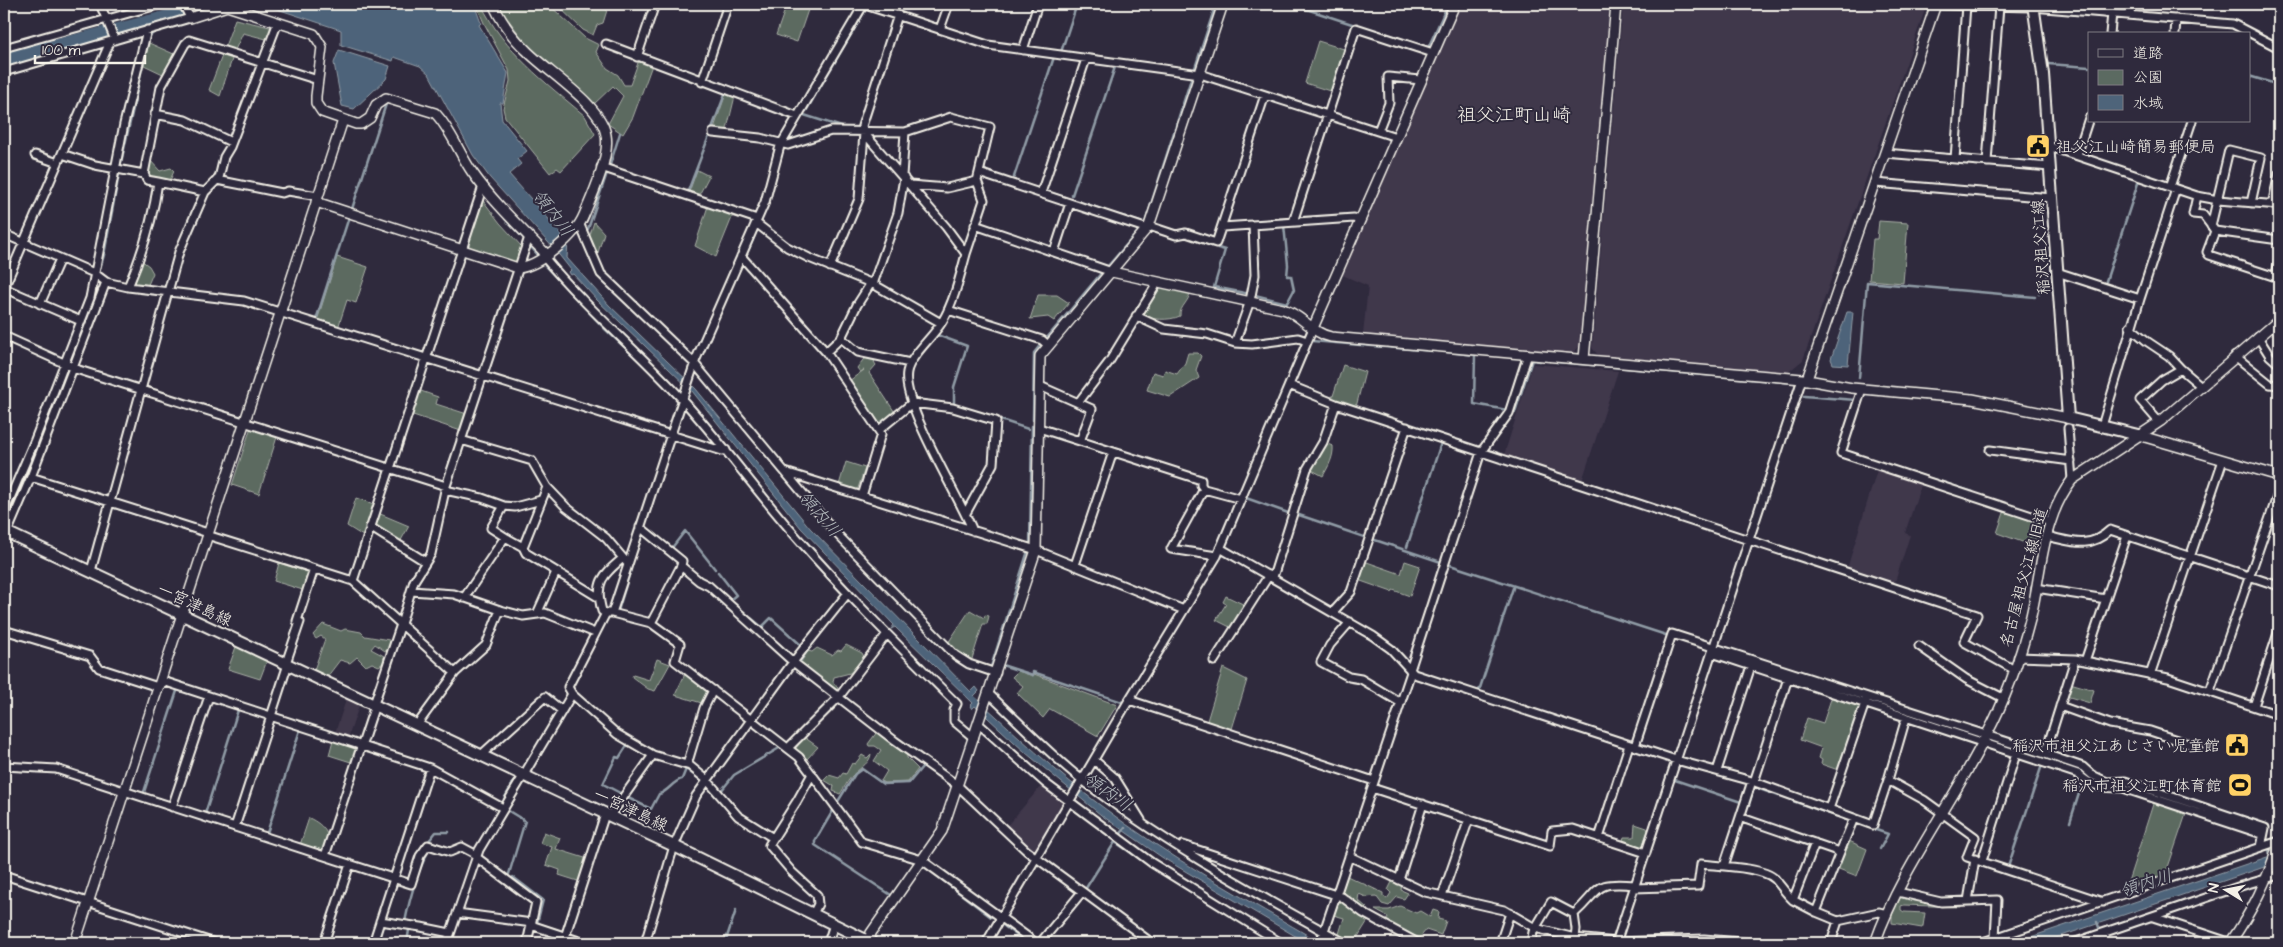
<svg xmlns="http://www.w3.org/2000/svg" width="2283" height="947" viewBox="0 0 2283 947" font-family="'Architects Daughter','Klee One',sans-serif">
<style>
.built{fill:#40374c}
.green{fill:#5b6a61;stroke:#a8aea4}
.water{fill:#4e647a;stroke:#909ca6}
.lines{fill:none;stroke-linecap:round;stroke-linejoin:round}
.stream{stroke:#909ca6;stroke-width:2.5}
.river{stroke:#4e647a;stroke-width:14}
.minor-casing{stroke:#f4f1e8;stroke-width:11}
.tertiary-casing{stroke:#f4f1e8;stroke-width:12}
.secondary-casing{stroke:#f4f1e8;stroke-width:14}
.minor{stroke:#2f2a3d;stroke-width:7}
.tertiary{stroke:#2f2a3d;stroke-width:9}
.secondary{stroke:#2f2a3d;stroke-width:10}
.labels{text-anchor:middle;stroke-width:4;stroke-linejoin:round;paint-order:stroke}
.poi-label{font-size:16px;fill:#f4f1e8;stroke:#2f2a3d;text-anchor:end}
.street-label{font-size:16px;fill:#f4f1e8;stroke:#2f2a3d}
.water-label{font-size:18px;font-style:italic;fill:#b2b9bc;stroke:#2f2a3d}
.quarter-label{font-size:19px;fill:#f4f1e8;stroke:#2f2a3d}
</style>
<rect width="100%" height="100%" fill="#2f2a3d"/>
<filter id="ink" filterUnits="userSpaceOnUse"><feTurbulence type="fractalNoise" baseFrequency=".02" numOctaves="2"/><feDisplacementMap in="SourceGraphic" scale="10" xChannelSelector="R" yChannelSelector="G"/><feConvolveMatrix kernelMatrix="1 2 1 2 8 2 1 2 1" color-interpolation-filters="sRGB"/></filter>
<g filter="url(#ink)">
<!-- built -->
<path class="built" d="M1458,4H1610L1579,347L1571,354L1363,335L1368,286L1340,274Z
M1623,4H1927L1803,360L1787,373L1599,356L1592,348Z
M1533,364L1618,371L1582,481L1504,455Z
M1878,467L1922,481L1905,533L1910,535L1894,585L1847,569Z
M347,697L360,703L348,738L335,733Z
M1043,784L1064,801V804L1036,853H1033L1005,828Z"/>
<!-- green -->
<path class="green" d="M476,4H481C504,52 545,82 585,116L595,134L561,171L557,168L550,173L505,117L503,108L510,81L509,70L484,23Z
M497,4H548L585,38L599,45L596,52L607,68L618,75L624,85H630L639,60L652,65L633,117L623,134L608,124L623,96L613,86L593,105L527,45Z
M556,4H605L608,7L603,23L597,25L593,35L583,30Z
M787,4H810L797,42L776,35Z
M235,19L274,28L270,40L243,33L234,52L224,49Z
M1318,41L1347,50L1333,92L1305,83Z
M149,43L176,55L165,75L144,65Z
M223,53L233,56L220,96L209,90Z
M726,93L735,96L726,133L713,131Z
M149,159L160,171L171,168L174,171L169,183L149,179L146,174Z
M697,170L709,176L699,195L689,192Z
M481,198L500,223L522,247L517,263L464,246Z
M708,206L733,215L716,257L695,246Z
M1879,221L1908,223L1903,283L1869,280L1873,239H1877Z
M594,222L604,233L597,256L589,238Z
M337,257L368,267L356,303L347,300L338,328L317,321Z
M141,260L149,266L153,273L147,287L132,286V284Z
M1158,286L1190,292C1190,301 1179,307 1180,316C1169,321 1152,320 1140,315Z
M1038,295H1057L1069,303L1054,321L1048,317L1030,319Z
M1188,353H1198L1201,356L1196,370L1199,378L1170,397L1147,390L1153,372L1163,375L1165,370L1177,374L1185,363Z
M866,356L877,358L874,362L876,365L869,373L896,414L881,426L849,381L864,370L860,372L857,368Z
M1343,365L1365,372L1356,407L1332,399Z
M418,390L438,397L436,404L467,414L461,431L410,414Z
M251,427L277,437L259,494L232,485Z
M1324,443L1333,446C1334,457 1328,467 1323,476L1310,469Z
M846,462L865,468L857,491L839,485Z
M356,498L374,504L363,536L347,526Z
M2005,510L2041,522L2043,525L2040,540L2029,538L2028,544L1997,533Z
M378,513L409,526L399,544L374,528Z
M1364,561L1401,574L1405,561L1420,566L1410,596L1393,590L1392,592L1358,580Z
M279,563L311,573L306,591L274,581Z
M1226,596L1247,606L1232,628L1216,620L1226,604L1223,602Z
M970,610L984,618L985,615L989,616L987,624H983L971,662L957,654L948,643Z
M323,624L341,631L345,629L361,632L365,636L389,640L391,644L388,650L385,651L375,644L371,649L384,656L383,663L379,666L372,663L366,666L357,657L350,663L340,660L327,677L314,670L325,639L321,636L316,639L313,635Z
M237,644L268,658L260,679L228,669Z
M846,645L862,653L864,657L850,673L834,677L833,682L838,688L837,690L800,663L808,651L812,652L817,648L832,655L838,650L841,651Z
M657,659L670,664L655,691L648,689L632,677L633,675L649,680Z
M1223,668L1247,680L1231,732L1206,724Z
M1018,671L1033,676L1034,674L1117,705L1098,736L1050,709L1043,718L1017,693L1023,686L1012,677Z
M686,672L710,690L705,704L675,695Z
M2070,683L2094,690L2090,703L2066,696Z
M1832,696L1863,706L1841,771L1821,764L1822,760L1819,758L1822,748L1800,740L1807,718L1823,723Z
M877,732L907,755V758L918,769L908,782L884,783L881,781L887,771L874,761L881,750L875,746H869L868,744Z
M804,737L818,747L807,759L795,749Z
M333,740L358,748L354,763L329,755Z
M871,754C870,763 861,767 855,773C849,778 845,787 840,794L833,791L834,786L824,780L829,775L839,778L843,773L846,774L852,763L855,764L862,755L867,758Z
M2154,801L2187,811L2165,876L2125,891Z
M309,818C324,825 335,837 322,852L300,845Z
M1635,824L1647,828L1648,831L1642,847L1623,840L1624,837H1634Z
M544,832L560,838L556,849L588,859L581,882L559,875L560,870L546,865L552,847L540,843Z
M1849,841L1867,849L1857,876L1836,868Z
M1347,876L1383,893V896L1387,899L1391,893L1388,890L1393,880L1402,884L1401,890L1408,893L1404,899L1397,897L1389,906L1382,904L1376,896L1366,897L1359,894L1358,900L1367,908L1364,911L1342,892Z
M1901,896L1965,904L1960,907L1904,905L1901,906V910L1904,912L1925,913L1923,926L1922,928L1892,923V915Z
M1341,899L1369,919L1354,943H1350L1338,937L1344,918L1334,915L1339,900Z
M1400,906L1416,913L1420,911L1430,917L1433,910L1439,912L1438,919L1446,921L1441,935L1426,930L1418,940L1386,922L1388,917L1375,910H1389Z"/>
<!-- water -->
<path class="water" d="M262,4H474L481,23L479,25L508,73L503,103H500L502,120L527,151L517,159L521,164L509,174L568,241L567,258L609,305L696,389L810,528L971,692L976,687L979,691L974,696C1015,733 1055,772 1100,805C1169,858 1246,899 1321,943H1307L1163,858L1101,815L1026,753L975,706L972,709L970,706L973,703L895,627L891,629L894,625L801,528L692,391L597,300L573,274L571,275L569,272L571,270L556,251L490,178L473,155L429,74L420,66L394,57L393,61L341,45V30Z
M339,50L390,66L386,79L354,109L342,106L334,63Z
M1847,312H1853L1848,365L1833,364L1831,359Z
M2279,853V862L2041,943H2013Z"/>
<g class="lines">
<!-- stream -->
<path class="stream" d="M853,4L857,5
M1291,4L1358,26
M1428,48L1448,4
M1061,52L1077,4
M2048,64L2089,67
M1195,68L1216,4
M2249,76L2279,85
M806,111L866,9H868
M804,115L845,128
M788,141L799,120
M2185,153L2196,121
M610,165L620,133
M120,167L149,37L153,33
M988,172L984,169L990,143
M1002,177L1039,189
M1014,177L1054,57
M773,185L783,148
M688,191L725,94
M1046,191L1072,200
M1072,195L1115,67
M1077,201L1104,210
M352,209L386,104
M1105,211L1115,214
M1118,215L1126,217
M505,219L524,239
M1130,219L1140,222
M760,223L768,202
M1145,223L1191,79
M588,229L607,173
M1194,239L1212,246
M531,247L538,255
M1218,248L1225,250L1214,287L1250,294
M746,256L758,228
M545,266L604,328L661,381
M1108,266L1140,229
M99,272L104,255L119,174
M2106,281L2139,180
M2039,294L2052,268
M1255,295L1287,303L1294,290L1291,276H1287L1288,265L1284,225
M316,320L349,217
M937,335L967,346L954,387V405L957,406
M1046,339L1103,271
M1312,341L1433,351
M1447,352L1475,355L1474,404L1507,410
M71,361L94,302L97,283
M1557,362L1795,383
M1859,378L1867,282L2035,297
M1804,396L1856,400
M1513,412H1515L1532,360L1540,361
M995,418L1028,429
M1033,420L1034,353L1041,344
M41,433L68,367
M1860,456L1973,492
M34,482L107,505
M860,490L868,464
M1246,498L1291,514
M112,507L199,534
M1296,514L1367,538
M5,523L35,448
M782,525L808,555
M1372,539L1441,562
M614,543L626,556
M1030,545L1032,426
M1407,547L1441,443
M671,549L685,531L715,569
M1450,565L1669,636
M718,572L736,595L730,600L747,615
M1439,591L1447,567
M618,611L631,569
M751,618L762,627L771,618L802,646
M799,663L807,651
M1002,665L1033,675V672L1122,702
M991,667L1028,551
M1479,691L1513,588
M1868,701L1980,737
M1130,704L1162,715
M1990,740L2046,759
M2049,760L2080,771L2097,783
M1675,780L1744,803
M511,786L516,777
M1376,786L1468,815
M721,791L734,775L781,747
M622,794L603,784L616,757L619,758L628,744
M143,795L177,691
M626,797L651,809L659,794C668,792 673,781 682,779L686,769L702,781
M504,799L509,790
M1793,801L1850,821
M837,803L855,774L862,769L883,784L909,783L922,767
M1749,805L1754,787L1779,796
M834,809L815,841V845L891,895
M2197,809L2205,812
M507,810L525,821L509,874
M205,814L238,710
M1472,817L1547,841L1548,839
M2070,822L2083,781
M1856,823L1869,827
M1651,825L1667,777
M1873,829L1888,834L1880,849
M267,833L300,730
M1120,835L1125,828
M1646,839L1649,831
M428,842L436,832H449
M2269,847L2270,858
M1641,848L1643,849L1645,842
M2008,867L2042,765
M932,872L991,917
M513,877L543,900L537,923L564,932
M1086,888L1115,842L1152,867
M405,922C410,897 417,872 429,850
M2097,922L2100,930
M1004,926L1027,943
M569,934L599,943
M407,943L409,930
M725,943L736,910"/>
<!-- river -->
<path class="river" d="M4,60L172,16L189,4"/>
<defs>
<path id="minor" d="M100,4L115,40
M862,4L988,45L1200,74L1396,137
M2130,4V15
M1936,5L2033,7L2233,24L2279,48
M940,29L949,4
M2110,34L2112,13
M2175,34L2176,19
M606,44L797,116
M4,48L161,4
M1023,50L1038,4
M637,57L655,4
M4,72L190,18L183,4
M702,82L728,4
M155,114L185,120L231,142
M1378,131L1389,103L1388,77L1421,80
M713,133L760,138L788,145L831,131L905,132L951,117L990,127L977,181L947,188L910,185
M864,133L946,227L966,254C960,276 954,302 942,322C933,337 910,356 907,372C901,404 959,496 973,531
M2048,146L2197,196L2193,214L2203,215L2215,231L2279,240
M1885,153L2050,167
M62,154L95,165L144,174
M35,155L58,163
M2077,155L2089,118
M1955,159L1966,5
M1987,162L1999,6
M601,167L757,219
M979,173L1148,229
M902,176L905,132
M217,180L282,193L288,191L318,196
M158,182L205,192
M1875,183L2052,198
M2170,187L2192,121
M1041,193L1086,59
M2197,196L2218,200L2279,205
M2272,205L2279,174
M1293,222L1356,28L1433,53
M756,223L787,247L809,258L873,284L941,323
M580,225L601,274L694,363L836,533L955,655L969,664L996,673
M975,225L1112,272
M1149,226L1176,235L1186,233L1216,243L1265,95
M2211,226L2229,150L2261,158L2251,203
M1222,227L1354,218L1360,221
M2215,231L2207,252L2209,255L2279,278
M4,234L94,273L106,282L128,287L244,301L722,451L726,450
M1054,252L1070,203
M966,254L984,200L977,181
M741,256L826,352L881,434L862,496
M544,257C586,308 637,350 681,398C723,444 759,495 800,541C850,598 904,651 957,704L954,710V721L974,738
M830,267L859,199L864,133L862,126L898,15
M2057,272L2140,299L2176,189
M2276,275L2279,260
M873,284L898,213L904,178
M128,287C143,252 153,219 158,182L147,180L144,174L161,87L185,44L189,40L318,80
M4,288L110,42
M4,288L81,321
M40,304L60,259
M948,310L1042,340L1049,346
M1136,316L1164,329L1207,334L1235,343L1252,344L1298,338L1307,341
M2130,327L2148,342L2169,356L2181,369L2201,386
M4,336L79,370L446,486
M2258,337L2270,356L2279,364
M841,338L858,352L910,363
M1235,343L1250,301L1255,275L1253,225
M826,352L841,338L857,305L871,283
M2235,356L2270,384L2279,385
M1289,385L1336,404L1481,452L1977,615L1964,642L2013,669
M1040,386L1092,409L1080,441
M1862,389L1841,453L2050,522
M1078,403L1109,362L1158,282
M2159,422L2140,400L2162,380L2181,369
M2102,426L2140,299
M1039,428L1201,480V485L1204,489L1241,499
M2068,428L2072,480
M879,430L912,403L953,408L996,421L993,464L966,513
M461,440L532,461L547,487L566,507L606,538L628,564
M1990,450L2071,461
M785,472L1036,550L1184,610
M31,477L208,533
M1204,489L1171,549L1217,556
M445,490L482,498L504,506L515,507L541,500
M504,506L491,528L505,537
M4,512L34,442L90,298L124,124L147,30
M370,527L426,562
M640,527L682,561L681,566L699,581L709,586L793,662L895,741L957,785L1027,851L1152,943
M207,535L353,581L455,673
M2046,536C2071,541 2089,550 2110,530L2279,586
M4,540L31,477L106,282
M523,547L547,487
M1220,548L1373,636L1391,649L1414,674L1676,760L1752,781L1873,825L1888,780L1924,800L1975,837L1967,857L2103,902
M1075,565L1113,452
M91,571L179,252L205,192L219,178L224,157L230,147L278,22
M1273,577L1307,469L1323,442L1336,404
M353,581L483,186
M2036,588L2106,599
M411,591L454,594L500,610
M464,598L505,537L523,547L526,553L598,597
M1333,612L1351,592L1407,427
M606,613L602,611C594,582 603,575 623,558
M612,613L651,623L680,644L675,661L799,757L862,842L922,860L1036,943
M537,614L556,572
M1350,622L1330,645L1321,662L1349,677L1361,679L1401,703
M651,623L681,566
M401,624L414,581L431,554L446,486L529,237
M4,630L90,656L99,668L158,687L166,682L430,768L503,808
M1919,646L1966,679L2003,698
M1712,653L2078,774C2092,788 2105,788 2123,788L2262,834
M2018,657L2075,659L2168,678L2279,715
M1214,661L1269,575
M2085,661L2127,536
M286,663L300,622L297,621L314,569
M1410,670L1481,452L1509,413L1528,354
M2150,675L2223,460
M2210,691L2279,491
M572,694L617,734L653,755L610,816
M989,694C1019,722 1048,753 1081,779C1162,843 1255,893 1345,943
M1129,700L1374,781
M374,704L401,624
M2060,706L2110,724L2150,731L2198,747
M2254,706L2279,630
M979,724L1045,783L1152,863L1281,943
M417,725L455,673L486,645L500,610L523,616L545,613L595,633
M1635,746L1672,634L2045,754L2075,659
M788,748L838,698L887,634
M2045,754L2083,767L2092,775L2107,782L2125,781L2265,828L2261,847
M481,755L545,697L561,710
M653,755L690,766L707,780
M1094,760L1115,778L1141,820
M687,765L704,708L713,690
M4,766L56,769L411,884L420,856L428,845L450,852L462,847L477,855
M1717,771L1751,666
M812,774L797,801L769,845L792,872L817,895L818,904L813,914
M707,780L738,816L773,838
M1888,780L1906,718
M1754,782L1789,675
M1372,788L1550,846L1552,831L1573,829L1646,853
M172,807L209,696
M1829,809L1866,700
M1742,818L1840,852L1816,912L1838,921L1831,943
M235,827L288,664
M1599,838L1629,745
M1815,843L1793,900L1816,912
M1183,845L1342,897L1363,913L1418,943
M1840,852L1854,818
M325,856L375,705
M1349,856L1425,892L1504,910L1535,928L1575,938L1616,942L1704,939L1753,943
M476,857L536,902L531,925L585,943
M1982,861L2016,754
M1724,866L1752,781
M4,875L215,943
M1399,880L1423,804
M1634,888L1698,886L1701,864C1718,866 1763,867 1775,879C1781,886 1786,894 1793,900
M1898,892L1941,902L1997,900L1995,938
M1442,896L1469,819
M1968,901L1975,859
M457,913L532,923
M2153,917L2232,943
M380,921L421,927L450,933
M1838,921L1879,912L1887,914
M565,937L605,814
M1575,938L1576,929L1574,914C1602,889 1592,881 1635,885
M324,943L350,864
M373,943L430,768
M447,943L479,850L572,694L568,687L606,613H612L696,359L765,202L780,146L864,4
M527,943L531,925
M645,943L674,846L696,796L793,662L848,593
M828,943L834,924
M986,943L1129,700L1217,556L1313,328
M1040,943L1082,892
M1320,943L1411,672
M1500,943L1510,913
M1531,943L1533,932L1551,902L1574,914
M1616,943L1802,379
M1859,943H1876
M1980,943L2279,841
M2073,943L2241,886L2279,875
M2103,943L2106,932"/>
<path id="tertiary" d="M190,18L227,6L314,34L322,47L316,96V103L322,112L356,124H361L370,118L376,105L386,98L435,113C450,128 459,153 472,172C493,202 521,228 547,255
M316,202L518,268C540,266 576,235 584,215C593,194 610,157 606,135C601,104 547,72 526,50C512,37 501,21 493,4
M1112,272L1283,309C1301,314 1313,334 1331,337L1802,379L1852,388L1972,399L2068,418
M1313,328L1455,4
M1584,359L1616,4
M1807,379L1936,4
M2138,435L2279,476
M75,943L343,120
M869,943L871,933L942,831L1036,550L1040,356L1149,226L1223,4
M1875,943C1901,869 1951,806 1986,736C2005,701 2021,655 2031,616C2042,569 2042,519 2072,480L2161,421L2279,320
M2230,943C2254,908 2266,883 2279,843"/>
<path id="secondary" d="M2033,4L2043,74L2068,418L2138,435
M4,531L674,846L872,943"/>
</defs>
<!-- minor casing -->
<use href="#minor" class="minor-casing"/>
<!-- tertiary casing -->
<use href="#tertiary" class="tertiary-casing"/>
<!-- secondary casing -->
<use href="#secondary" class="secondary-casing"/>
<!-- minor -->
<use href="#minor" class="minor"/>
<!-- tertiary -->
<use href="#tertiary" class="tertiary"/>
<!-- secondary -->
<use href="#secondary" class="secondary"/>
</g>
</g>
<!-- icons -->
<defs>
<symbol id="civic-square" viewBox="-11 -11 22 22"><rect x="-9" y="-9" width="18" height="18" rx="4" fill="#ffd166" stroke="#2f2a3d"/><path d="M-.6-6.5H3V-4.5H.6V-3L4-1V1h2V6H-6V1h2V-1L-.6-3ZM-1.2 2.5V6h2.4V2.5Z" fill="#111"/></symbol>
<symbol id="stadium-square" viewBox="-11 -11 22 22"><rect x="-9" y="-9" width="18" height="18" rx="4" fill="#ffd166" stroke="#2f2a3d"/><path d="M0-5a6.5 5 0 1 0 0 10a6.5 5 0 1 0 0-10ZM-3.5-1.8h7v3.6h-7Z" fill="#111"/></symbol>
</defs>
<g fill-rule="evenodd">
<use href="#civic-square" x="2024" y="132" width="28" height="28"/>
<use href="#civic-square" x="2223" y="731" width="28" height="28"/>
<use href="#stadium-square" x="2226" y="771" width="28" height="28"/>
</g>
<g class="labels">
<!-- poi labels -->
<g class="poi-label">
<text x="2056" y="152" text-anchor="start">祖父江山崎簡易郵便局</text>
<text x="2220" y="751">稲沢市祖父江あじさい児童館</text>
<text x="2222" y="791">稲沢市祖父江町体育館</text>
</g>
<!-- street labels -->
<g class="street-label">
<text transform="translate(2040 247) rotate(-94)" y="6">稲沢祖父江線</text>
<text transform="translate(2023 577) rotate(-75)" y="6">名古屋祖父江線旧道</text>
<text transform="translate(195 604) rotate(25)" y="6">一宮津島線</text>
<text transform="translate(631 809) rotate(25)" y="6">一宮津島線</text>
</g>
<!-- water labels -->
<g class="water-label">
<text transform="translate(553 213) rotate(52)" y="6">領内川</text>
<text transform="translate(820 514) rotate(49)" y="6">領内川</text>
<text transform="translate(1108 792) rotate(35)" y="6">領内川</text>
<text transform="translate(2146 883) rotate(-18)" y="6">領内川</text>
</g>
<!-- quarter labels -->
<g class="quarter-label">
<text x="1514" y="121">祖父江町山崎</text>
</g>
</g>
<!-- margin -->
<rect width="2283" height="947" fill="none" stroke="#2f2a3d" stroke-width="20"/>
<rect x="10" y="10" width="2263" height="927" fill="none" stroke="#f4f1e8" stroke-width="2" filter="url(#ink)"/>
<!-- legend -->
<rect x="2088" y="32" width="162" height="90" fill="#2f2a3d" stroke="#7e7a81"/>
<rect x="2098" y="49" width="25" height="8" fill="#2f2a3d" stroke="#7e7a81"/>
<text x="2133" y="58" font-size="15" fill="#f4f1e8">道路</text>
<rect x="2098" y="70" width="25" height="15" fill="#5b6a61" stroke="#7e7a81"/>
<text x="2133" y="82" font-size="15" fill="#f4f1e8">公園</text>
<rect x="2098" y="95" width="25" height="15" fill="#4e647a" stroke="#7e7a81"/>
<text x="2133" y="108" font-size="15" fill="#f4f1e8">水域</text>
<!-- north arrow -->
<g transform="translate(2226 890) rotate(280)" stroke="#2f2a3d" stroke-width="4" paint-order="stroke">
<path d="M0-4L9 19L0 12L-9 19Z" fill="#f4f1e8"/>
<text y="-8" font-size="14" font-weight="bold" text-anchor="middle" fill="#f4f1e8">N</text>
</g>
<!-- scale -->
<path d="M35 55v8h110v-8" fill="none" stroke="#f4f1e8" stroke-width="2.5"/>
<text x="42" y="55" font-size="15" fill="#f4f1e8" stroke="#2f2a3d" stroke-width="4" paint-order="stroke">100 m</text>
</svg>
